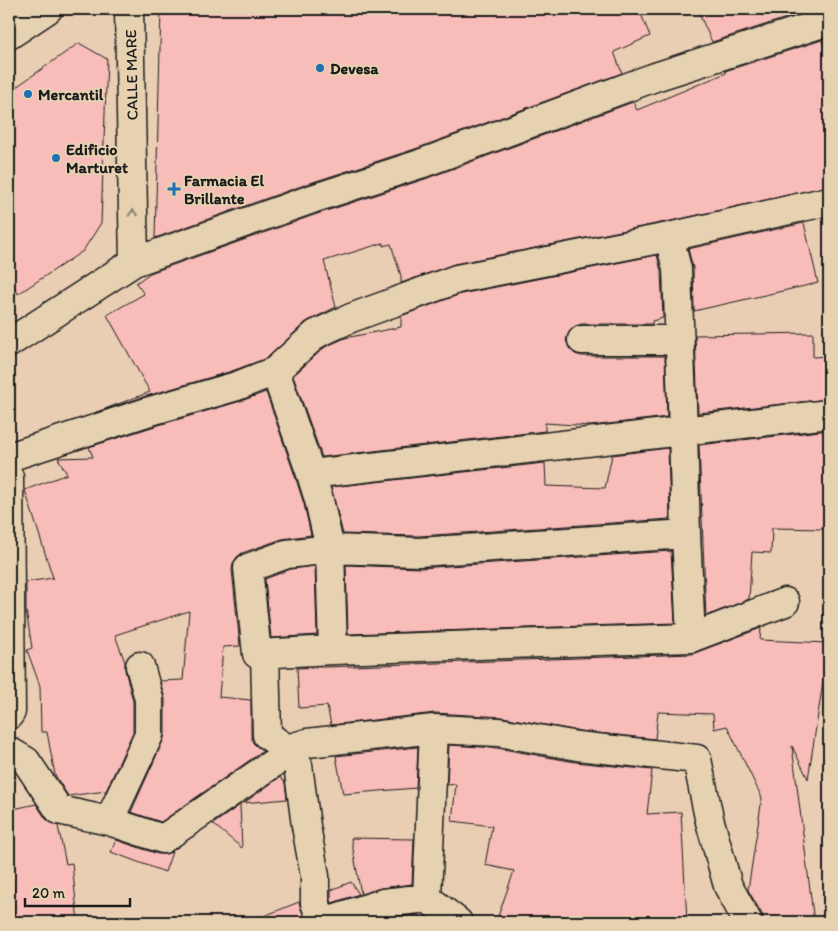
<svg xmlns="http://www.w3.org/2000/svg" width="838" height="931" viewBox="0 0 838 931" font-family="Itim,sans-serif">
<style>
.building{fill:#f8bcb9;stroke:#1c1c1c}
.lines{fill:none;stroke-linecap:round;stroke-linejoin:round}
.street-casing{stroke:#1c1c1c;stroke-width:31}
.street{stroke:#e6d2b1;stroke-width:28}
.oneway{stroke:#8b806e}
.poi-dot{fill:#1f6fb2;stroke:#e6d2b1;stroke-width:2}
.labels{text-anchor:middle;stroke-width:4;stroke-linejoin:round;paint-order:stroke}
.poi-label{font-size:16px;font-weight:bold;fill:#1c1c1c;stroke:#e6d2b1;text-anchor:start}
.street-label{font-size:16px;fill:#1c1c1c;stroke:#e6d2b1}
</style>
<rect width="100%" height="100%" fill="#eaceb3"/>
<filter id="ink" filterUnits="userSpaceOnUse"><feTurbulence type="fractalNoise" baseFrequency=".02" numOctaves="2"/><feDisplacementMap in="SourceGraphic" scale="10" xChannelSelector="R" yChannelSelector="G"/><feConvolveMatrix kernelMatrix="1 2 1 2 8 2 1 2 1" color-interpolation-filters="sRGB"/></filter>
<g filter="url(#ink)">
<!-- building -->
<path class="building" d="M161,9H639L650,36L614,52L622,73L415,149L307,184L155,238Z
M697,9H810L811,10L712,42Z
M822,40L829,59V186L666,222L454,264L401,283V276L391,244L383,246V243L324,261L336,307L306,322L267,358L232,371L143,397L94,413L150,392L107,315L144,294L136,283L150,273L317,214L425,179L633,102L637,110L726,73L725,71Z
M79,43L107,59L101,223L83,251L18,294L9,273V92Z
M804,223L818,283L694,311L693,268L688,249Z
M657,255L661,271L663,318L652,321V324H582L575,326L569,332L566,340L569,348L575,354L582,356H665L667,417L591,426L545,423V431L322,457L293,376L325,347L345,338L401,327V316L461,294Z
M813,333V357L828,356L829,373V399L698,413L695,335Z
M266,392L296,479L304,504L311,535L282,539L242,553L237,557L233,563L232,570L240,646L223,647L219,697L251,700V736L253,743L263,751L161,822L131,812L163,741L165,735V699L160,681L183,680L189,611L115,635L125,662V670L133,701V732L106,791L68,796L55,775L47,732H41L40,686L27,650L32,648L26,610V582L53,578L25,490L67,474L58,458L93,457L89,447L152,427L241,401Z
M829,430V527L823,526V529L772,528L771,553L752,552L749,599L706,616L699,445Z
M668,448L670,519L419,536L343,534L331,487L545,463L546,486L605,488L612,455Z
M671,551L675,623L348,634L346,565L420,568Z
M315,566L317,635L271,638L265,579L291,569Z
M761,628L760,640L829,643L808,779L792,746L814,922H764L762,914L748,890L762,798L727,726L714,729L713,714L658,712L655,739L579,731L502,717L435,713L331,725L327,706L299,708L297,668L692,654Z
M449,745L497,748L575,762L652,770L647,814L681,812L687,922H496L514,871L485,865L492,826L452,821L456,784L447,785Z
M418,747L416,788L343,794L336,756Z
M280,777L285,783L287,799L244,803Z
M36,804L46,819L58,826L66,864L72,863L78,922H15L13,894L15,893L9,852V810Z
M240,805L242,848L213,824Z
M351,838L414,839L412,884L381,888L361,894Z
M116,840L158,854H166L172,852L165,872L111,852Z
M351,882L359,894L332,903L331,900V890Z
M299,902L301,909L306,922H254V920Z
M419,915V922H374L386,918Z"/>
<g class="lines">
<defs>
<path id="street" d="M129,9L134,262
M9,35L48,9
M669,237L677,269L683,431L686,534L691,638
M582,340H679
M9,343L134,262L312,199L420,164L655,77L829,21
M275,371L311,474L319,500L330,549L333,650
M9,457L147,412L237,386L275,371L316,334L351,318L457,279L669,237L829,201
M311,474L829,414
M9,477L11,712L9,715
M686,534L419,552L330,549L287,554L248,568L257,654L333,650L691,638L785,602
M265,654L267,735L287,749L298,765L306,826L315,876V903L323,922
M9,751L26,761L59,810L109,821L163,839L275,762L287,749L307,743L434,729L499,732L577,746L697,759L709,818L728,886L748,922
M109,821L149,735V699L140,666
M427,898L434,729
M323,922L383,903L427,898L458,922"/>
</defs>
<!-- street casing -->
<use href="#street" class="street-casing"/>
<!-- street -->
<use href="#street" class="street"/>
</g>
<!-- one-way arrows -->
<defs><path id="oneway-chevron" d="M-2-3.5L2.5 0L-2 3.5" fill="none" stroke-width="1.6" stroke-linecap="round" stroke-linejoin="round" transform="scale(1.25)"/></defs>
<use class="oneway" href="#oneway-chevron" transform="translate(133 213) rotate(-91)"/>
</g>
<!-- markers -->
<g class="poi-dot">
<circle cx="320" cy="68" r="5"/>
<circle cx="28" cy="94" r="5"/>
<circle cx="56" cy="158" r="5"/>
<path d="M171.5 181.5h5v5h5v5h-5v5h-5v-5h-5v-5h5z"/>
</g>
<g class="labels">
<!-- poi labels -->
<g class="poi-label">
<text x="330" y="74">Devesa</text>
<text x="38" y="100">Mercantil</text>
<text x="66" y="155">Edificio<tspan x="66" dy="18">Marturet</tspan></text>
<text x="184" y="186">Farmacia El<tspan x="184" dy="18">Brillante</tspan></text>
</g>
<!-- street labels -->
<g class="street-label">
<text transform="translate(131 75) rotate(-91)" y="6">CALLE MARE</text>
</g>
</g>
<!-- margin -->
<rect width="838" height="931" fill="none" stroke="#e6d2b1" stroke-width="30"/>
<rect x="15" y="15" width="808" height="901" fill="none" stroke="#1c1c1c" stroke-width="2" filter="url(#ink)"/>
<!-- scale -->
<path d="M25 898v8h105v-8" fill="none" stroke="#1c1c1c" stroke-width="2.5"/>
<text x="32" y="898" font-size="15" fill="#1c1c1c" stroke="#e6d2b1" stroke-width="4" paint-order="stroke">20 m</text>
</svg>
